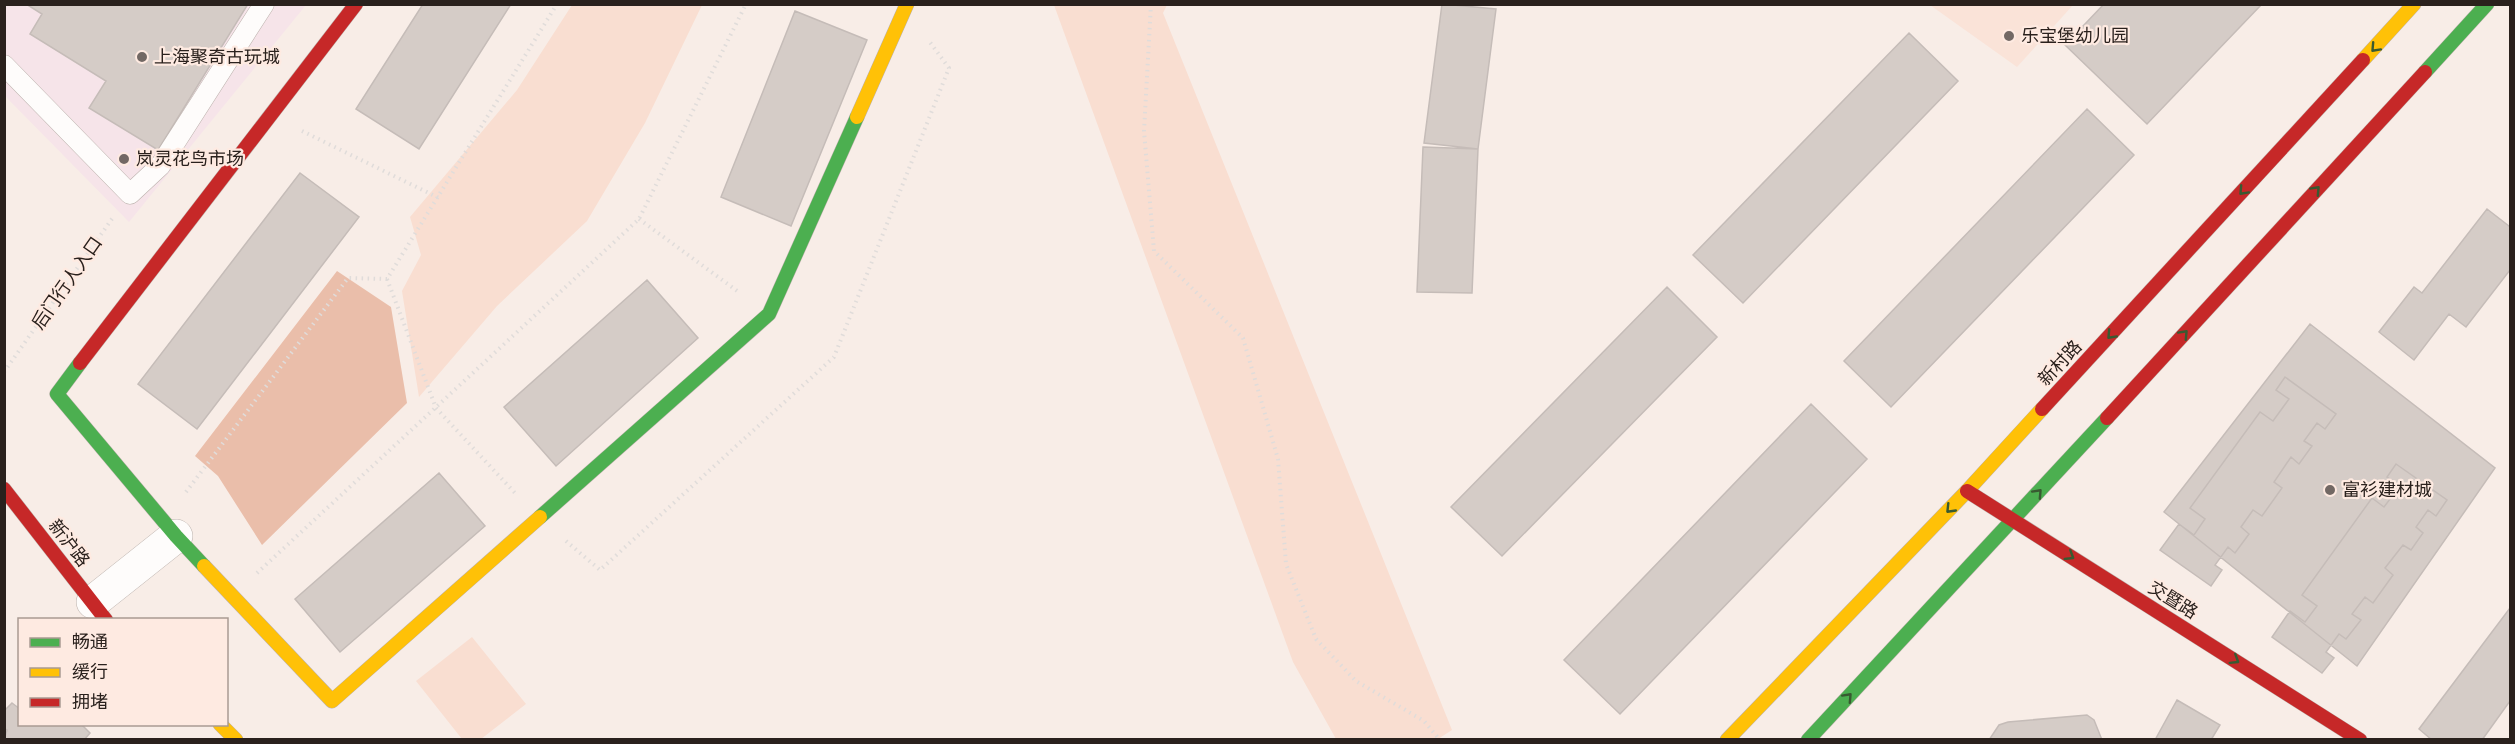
<svg xmlns="http://www.w3.org/2000/svg" width="2515" height="744" viewBox="0 0 2515 744" font-family="'DejaVu Sans','Noto Sans SC',sans-serif">
<style>
.commercial{fill:#f6e4e9}
.built{fill:#fae3d8}
.green{fill:#f9ded1}
.forest{fill:#eabeaa}
.building{fill:#d5ccc7;stroke:#c5bcb8;stroke-width:1.5}
.lines{fill:none;stroke-linecap:round;stroke-linejoin:round}
.lane-casing{stroke:#bcb2ad;stroke-width:21}
.street-casing{stroke:#bcb2ad;stroke-width:34}
.fast-casing{stroke:#bcb2ad;stroke-width:15}
.slow-casing{stroke:#bcb2ad;stroke-width:15}
.jam-casing{stroke:#bcb2ad;stroke-width:15}
.path{stroke:#e0dcda;stroke-width:4;stroke-dasharray:1.5 4.5;stroke-linecap:butt}
.lane{stroke:#fefcfb;stroke-width:20}
.street{stroke:#fefcfb;stroke-width:33}
.fast{stroke:#4caf50;stroke-width:14}
.slow{stroke:#ffc107;stroke-width:14}
.jam{stroke:#c62828;stroke-width:14}
.oneway{stroke:#385a31}
.poi-dot{fill:#726864;stroke:#feeae1;stroke-width:2}
.labels{text-anchor:middle;stroke-width:4.5;stroke-linejoin:round;paint-order:stroke}
.poi-label{font-size:18px;fill:#2a211d;stroke:#feeae1;text-anchor:start}
.street-label{font-size:18px;fill:#2a211d;stroke:#feeae1}
</style>
<rect width="100%" height="100%" fill="#f8ede7"/>
<!-- commercial -->
<path class="commercial" d="M4,5H306L129,222L5,96Z"/>
<!-- built -->
<path class="built" d="M1930,5H2073L2017,67Z"/>
<!-- green -->
<path class="green" d="M572,5H702L645,123L587,221L497,306L419,397L402,291L421,255L410,217L517,90Z
M1054,5H1167L1163,13L1452,730L1438,739H1336L1293,662Z
M472,637L526,704L481,739H462L416,681Z"/>
<!-- forest -->
<path class="forest" d="M337,271L391,307L407,403L262,545L218,476L195,456Z"/>
<!-- building -->
<path class="building" d="M26,4H248L158,150L89,108L106,81L30,34L42,14Z
M423,4H511L419,149L356,109Z
M1442,4L1496,9L1478,149L1424,143Z
M2104,4H2262L2147,124L2065,45Z
M795,11L867,40L791,226L721,197Z
M1909,33L1958,81L1743,303L1693,255Z
M2087,109L2134,155L1891,407L1844,361Z
M1423,147L1478,149L1472,293L1417,292Z
M300,173L359,217L197,429L138,384Z
M2487,209L2509,226L2510,225V270L2466,327L2449,314L2414,360L2379,332L2414,287L2422,293Z
M647,280L698,338L556,466L504,407Z
M1667,287L1717,337L1502,556L1451,507Z
M2310,324L2495,468L2357,666L2164,512Z
M2285,377L2336,414L2325,429L2317,423L2304,441L2312,446L2299,464L2291,457L2274,482L2282,488L2262,516L2253,510L2241,527L2249,534L2235,553L2228,547L2215,565L2222,570L2211,586L2160,550L2179,524L2194,535L2205,519L2190,508L2260,412L2273,421L2289,399L2276,390Z
M1811,404L1867,459L1620,714L1564,660Z
M2396,464L2447,500L2436,516L2428,510L2416,527L2423,533L2411,550L2403,545L2385,568L2393,575L2373,603L2365,597L2352,614L2361,620L2346,639L2339,634L2326,652L2334,658L2322,673L2272,637L2290,611L2305,622L2317,606L2302,595L2372,498L2384,507L2400,486L2387,477Z
M439,473L485,526L340,652L295,599Z
M2510,608V701L2482,740H2432L2419,729Z
M2177,700L2220,725L2211,740H2155Z
M12,703L20,709V724H81L90,733L84,740H4L7,730L4,728V711Z
M2087,715L2094,720L2102,740H1989L1999,725L2008,722Z"/>
<g class="lines">
<defs>
<path id="lane" d="M4,65L130,194L160,166L264,4"/>
<path id="street" d="M93,602L176,536"/>
<path id="fast" d="M2425,72L2487,4
M80,363L57,394L176,536L204,566
M540,517L769,314L857,117
M1808,740L2107,418"/>
<path id="slow" d="M2363,60L2414,4
M857,117L907,4
M204,566L332,701L540,517
M220,724L236,740
M1727,740L1967,491L2042,409"/>
<path id="jam" d="M80,363L356,4
M2042,409L2363,60
M2107,418L2425,72
M4,489L106,620
M1967,491L2360,740"/>
</defs>
<!-- lane casing -->
<use href="#lane" class="lane-casing"/>
<!-- street casing -->
<use href="#street" class="street-casing"/>
<!-- fast casing -->
<use href="#fast" class="fast-casing"/>
<!-- slow casing -->
<use href="#slow" class="slow-casing"/>
<!-- jam casing -->
<use href="#jam" class="jam-casing"/>
<!-- path -->
<path class="path" d="M1151,4L1144,131L1154,251L1243,338L1278,459L1286,564L1316,639L1356,681L1424,721L1440,740
M302,131L439,198
M639,219L740,293
M387,279L436,408L515,493
M4,372L114,216
M186,492L348,278L387,279L557,4
M566,541L600,570L834,357L949,68L929,41
M257,573L639,219L746,4"/>
<!-- lane -->
<use href="#lane" class="lane"/>
<!-- street -->
<use href="#street" class="street"/>
<!-- fast -->
<use href="#fast" class="fast"/>
<!-- slow -->
<use href="#slow" class="slow"/>
<!-- jam -->
<use href="#jam" class="jam"/>
</g>
<!-- one-way arrows -->
<defs><path id="oneway-chevron" d="M-2-3.5L2.5 0L-2 3.5" fill="none" stroke-width="1.6" stroke-linecap="round" stroke-linejoin="round" transform="scale(1.5)"/></defs>
<g class="oneway">
<use href="#oneway-chevron" transform="translate(2375 48) rotate(133)"/>
<use href="#oneway-chevron" transform="translate(2316 190) rotate(-47)"/>
<use href="#oneway-chevron" transform="translate(2243 191) rotate(133)"/>
<use href="#oneway-chevron" transform="translate(2184 334) rotate(-47)"/>
<use href="#oneway-chevron" transform="translate(2111 335) rotate(133)"/>
<use href="#oneway-chevron" transform="translate(2038 493) rotate(-47)"/>
<use href="#oneway-chevron" transform="translate(1950 509) rotate(134)"/>
<use href="#oneway-chevron" transform="translate(2070 556) rotate(32)"/>
<use href="#oneway-chevron" transform="translate(2235 660) rotate(32)"/>
<use href="#oneway-chevron" transform="translate(1848 697) rotate(-47)"/>
</g>
<!-- markers -->
<g class="poi-dot">
<circle cx="2009" cy="36" r="6"/>
<circle cx="142" cy="57" r="6"/>
<circle cx="124" cy="159" r="6"/>
<circle cx="2330" cy="490" r="6"/>
</g>
<g class="labels">
<!-- poi labels -->
<g class="poi-label">
<text x="2021" y="42">乐宝堡幼儿园</text>
<text x="154" y="63">上海聚奇古玩城</text>
<text x="136" y="165">岚灵花鸟市场</text>
<text x="2342" y="496">富衫建材城</text>
</g>
<!-- street labels -->
<g class="street-label">
<text transform="translate(67 283) rotate(-55)" y="6">后门行人入口</text>
<text transform="translate(2060 363) rotate(-47)" y="6">新村路</text>
<text transform="translate(69 543) rotate(52)" y="6">新沪路</text>
<text transform="translate(2173 600) rotate(32)" y="6">交暨路</text>
</g>
</g>
<!-- border -->
<rect width="2515" height="744" fill="none" stroke="#2a211d" stroke-width="12"/>
<!-- legend -->
<rect x="18" y="618" width="210" height="108" fill="#feeae1" stroke="#a99a93" stroke-width="1.5"/>
<rect x="30" y="638" width="30" height="9" fill="#4caf50" stroke="#a99a93" stroke-width="1.5"/>
<text x="72" y="648" font-size="18" fill="#2a211d">畅通</text>
<rect x="30" y="668" width="30" height="9" fill="#ffc107" stroke="#a99a93" stroke-width="1.5"/>
<text x="72" y="678" font-size="18" fill="#2a211d">缓行</text>
<rect x="30" y="698" width="30" height="9" fill="#c62828" stroke="#a99a93" stroke-width="1.5"/>
<text x="72" y="708" font-size="18" fill="#2a211d">拥堵</text>
</svg>
